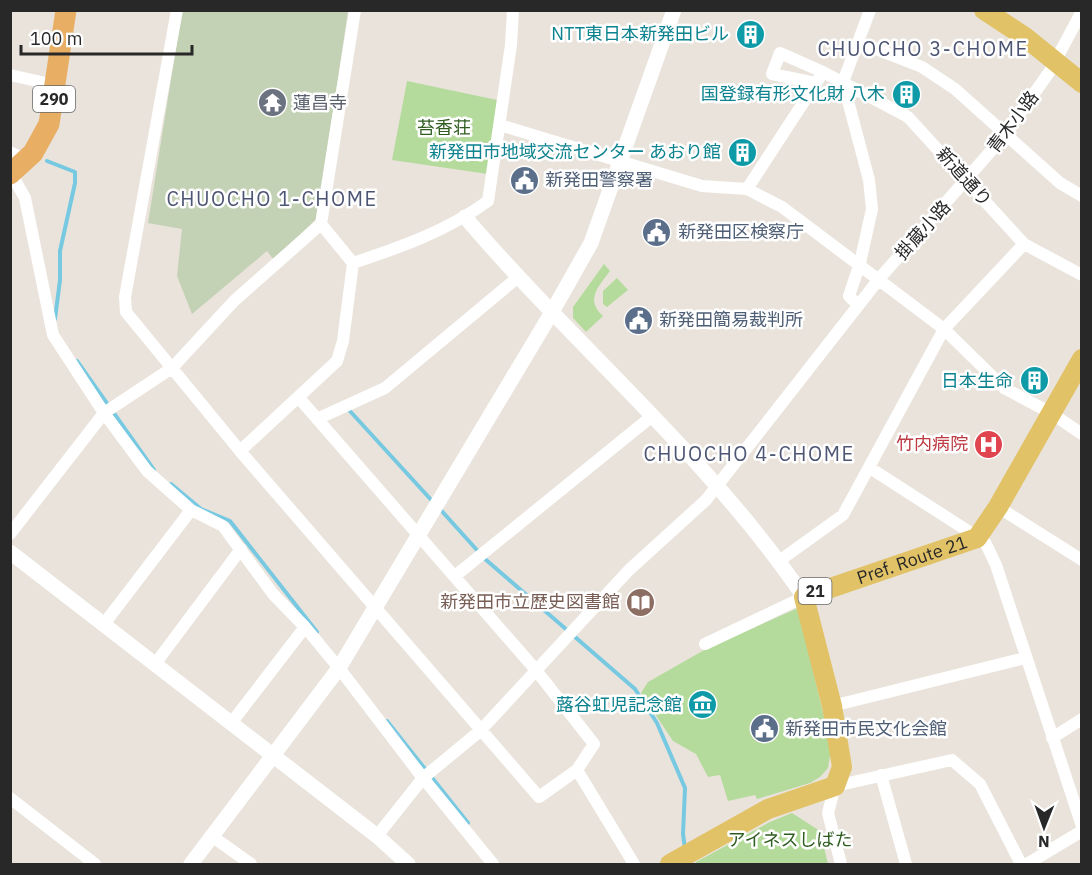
<svg xmlns="http://www.w3.org/2000/svg" width="1092" height="875" viewBox="0 0 1092 875" font-family="'IBM Plex Sans','Noto Sans JP',sans-serif">
<style>
.green{fill:#b4db9c}
.cemetery{fill:#c3d1b4}
.lines{fill:none;stroke-linecap:round;stroke-linejoin:round}
.stream{stroke:#77c9e2;stroke-width:4}
.minor{stroke:#fff;stroke-width:12}
.tertiary{stroke:#fff;stroke-width:15}
.primary{stroke:#e2c267;stroke-width:20}
.trunk{stroke:#e8ae64;stroke-width:21}
.labels{text-anchor:middle;stroke-width:5;stroke-linejoin:round;paint-order:stroke}
.shield{fill:#fff;stroke:#686868;stroke-width:1.5}
.shield-label{font-size:16px;font-weight:bold;fill:#282828}
.culture-label{font-size:18px;fill:#0d838f;stroke:#fff;text-anchor:end}
.worship-label{font-size:18px;fill:#5b616d;stroke:#fff;text-anchor:start}
.street-label{font-size:18px;fill:#282828;stroke:#fff}
.park-label{font-size:18px;fill:#2f5d20;stroke:#fff}
.service-label{font-size:18px;fill:#4e5e75;stroke:#fff;text-anchor:start}
.health-label{font-size:18px;fill:#be3a42;stroke:#fff;text-anchor:end}
.education-label{font-size:18px;fill:#785e54;stroke:#fff;text-anchor:end}
.neighbourhood-label{font-size:20px;letter-spacing:1.5px;fill:#4d5574;stroke:#fff}
</style>
<rect width="100%" height="100%" fill="#e9e3db"/>
<!-- green -->
<path class="green" d="M407,81L497,100L488,174L392,160Z
M604,264L610,271C598,287 585,300 603,316L586,332L573,318V307Z
M617,278L628,290L607,307L603,304V291Z
M798,608L830,742V756L828,768L820,777L810,783L757,799L755,795L728,801L720,775L708,777L696,754L673,741L641,693L648,682L706,649Z
M792,813L820,831L828,864H696V862L770,822Z"/>
<!-- cemetery -->
<path class="cemetery" d="M182,11H348L317,218L274,260L267,251L192,314L177,276L182,229L148,223Z"/>
<g class="lines">
<!-- stream -->
<path class="stream" d="M47,161L75,172V183L60,251V280L55,319
M77,361L154,470
M349,410L434,503
M171,484L201,509L230,521L317,632
M439,508L485,559L635,689L657,723L685,788L683,834L685,849
M387,721L468,823"/>
<!-- minor -->
<path class="minor" d="M177,10L125,297L126,312L240,451L539,797L577,770L594,744L535,669L299,398
M858,42L922,67L955,89L1060,183L1082,196
M10,75L55,85
M816,83L772,74L780,53L823,72L908,117L1024,244L1082,275
M500,125L702,186L747,189L782,207L944,329L1004,388L1051,413L1082,434
M10,152L26,160
M11,173L25,198L53,335L104,413L147,471L191,510L223,526L273,594L305,627L339,668L423,778L493,864
M747,189L820,77
M353,263C401,247 447,231 488,201L511,45L513,10
M858,305L849,296L860,263L872,209L869,180L843,82L870,10
M317,419L385,388L517,278
M240,451L337,361L343,341L353,263L321,224
M870,468L985,542L996,565L1082,826
M998,507L1082,560
M10,534L104,413L172,368L234,301L321,224L355,10
M779,561L843,515L944,329L1024,244
M455,576L651,417
M104,624L191,510
M705,644L804,597
M155,664L241,549
M832,706L1025,658
M232,722L305,627
M1052,738L1082,719
M577,770L634,864
M881,775L906,864
M10,798L95,864
M377,836L423,778L480,731L629,570L706,500L879,279L1004,136L1050,71L1082,11
M213,837L251,864
M841,864L828,813L835,786L952,760L980,784L1021,864
M1027,864L1082,831"/>
<!-- tertiary -->
<path class="tertiary" d="M465,217C575,346 708,456 804,597
M10,552L377,836L408,864
M191,864L339,668L552,312L591,243L674,10"/>
<!-- primary -->
<g class="primary">
<path d="M984,10L1025,37L1082,83"/>
<path id="s1" d="M670,864L768,809L835,786L842,767L832,706L804,597L977,538L998,507L1082,359"/>
</g>
<!-- trunk -->
<path class="trunk" d="M10,174L33,153L49,124L66,10"/>
</g>
<!-- icons -->
<defs>
<symbol id="building-disc" viewBox="-11 -11 22 22"><circle r="9.5" fill="#0f9aa8" stroke="#fff"/><path d="M-4-6H4V6H1V3H-1V6H-4ZM-2.5-4.3h1.7v1.8h-1.7ZM.8-4.3h1.7v1.8H.8ZM-2.5-1h1.7V.8h-1.7ZM.8-1h1.7V.8H.8Z" fill="#fff"/></symbol>
<symbol id="temple-disc" viewBox="-11 -11 22 22"><circle r="9.5" fill="#6b7280" stroke="#fff"/><path d="M0-6L5-2H3V0L6.5 2.5H4V6H1.5V3h-3V6H-4V2.5H-6.5L-3 0V-2H-5Z" fill="#fff"/></symbol>
<symbol id="civic-disc" viewBox="-11 -11 22 22"><circle r="9.5" fill="#5c6f8a" stroke="#fff"/><path d="M-.6-6.5H3V-4.5H.6V-3L4-1V1h2V6H-6V1h2V-1L-.6-3ZM-1.2 2.5V6h2.4V2.5Z" fill="#fff"/></symbol>
<symbol id="hospital-disc" viewBox="-11 -11 22 22"><circle r="9.5" fill="#e0444e" stroke="#fff"/><path d="M-5-5h3v3.5h4V-5h3V5h-3V1.5h-4V5h-3Z" fill="#fff"/></symbol>
<symbol id="library-disc" viewBox="-11 -11 22 22"><circle r="9.5" fill="#8d6e63" stroke="#fff"/><path d="M-6-4Q-3-5.5-.7-3.5V5Q-3 3-6 4ZM6-4Q3-5.5 .7-3.5V5Q3 3 6 4Z" fill="#fff"/></symbol>
<symbol id="museum-disc" viewBox="-11 -11 22 22"><circle r="9.5" fill="#0f9aa8" stroke="#fff"/><path d="M0-6L6-3V-2H-6V-3ZM-5-1h2V3h-2ZM-1-1h2V3h-2ZM3-1h2V3H3ZM-6 4H6V6H-6Z" fill="#fff"/></symbol>
</defs>
<g fill-rule="evenodd">
<use href="#building-disc" x="734" y="18" width="33" height="33"/>
<use href="#building-disc" x="890" y="78" width="33" height="33"/>
<use href="#temple-disc" x="256" y="86" width="33" height="33"/>
<use href="#building-disc" x="726" y="136" width="33" height="33"/>
<use href="#civic-disc" x="508" y="164" width="33" height="33"/>
<use href="#civic-disc" x="640" y="216" width="33" height="33"/>
<use href="#civic-disc" x="622" y="304" width="33" height="33"/>
<use href="#building-disc" x="1018" y="364" width="33" height="33"/>
<use href="#hospital-disc" x="972" y="428" width="33" height="33"/>
<use href="#library-disc" x="624" y="586" width="33" height="33"/>
<use href="#museum-disc" x="686" y="688" width="33" height="33"/>
<use href="#civic-disc" x="748" y="712" width="33" height="33"/>
</g>
<g class="labels">
<!-- shield labels -->
<g class="shield">
<rect x="33" y="86" width="42" height="26" rx="4.5"/>
<rect x="798.5" y="578" width="33" height="26" rx="4.5"/>
</g>
<g class="shield-label">
<text x="54" y="105">290</text>
<text x="815" y="597">21</text>
</g>
<!-- culture labels -->
<g class="culture-label">
<text x="729" y="40">NTT東日本新発田ビル</text>
<text x="885" y="100">国登録有形文化財 八木</text>
<text x="721" y="158">新発田市地域交流センター あおり館</text>
<text x="1013" y="387">日本生命</text>
<text x="682" y="711">蕗谷虹児記念館</text>
</g>
<!-- worship labels -->
<g class="worship-label">
<text x="293" y="109">蓮昌寺</text>
</g>
<!-- street labels -->
<g class="street-label">
<text transform="translate(1013 122) rotate(-53)" y="6">青木小路</text>
<text transform="translate(964 177) rotate(48)" y="6">新道通り</text>
<text transform="translate(923 230) rotate(-48)" y="6">掛蔵小路</text>
<text dy="6" stroke="none"><textPath href="#s1" startOffset="492">Pref. Route 21</textPath></text>
</g>
<!-- park labels -->
<g class="park-label">
<text x="444" y="134">苔香荘</text>
<text x="790" y="846">アイネスしばた</text>
</g>
<!-- service labels -->
<g class="service-label">
<text x="545" y="186">新発田警察署</text>
<text x="678" y="238">新発田区検察庁</text>
<text x="659" y="326">新発田簡易裁判所</text>
<text x="785" y="735">新発田市民文化会館</text>
</g>
<!-- health labels -->
<g class="health-label">
<text x="968" y="450">竹内病院</text>
</g>
<!-- education labels -->
<g class="education-label">
<text x="620" y="608">新発田市立歴史図書館</text>
</g>
<!-- neighbourhood labels -->
<g class="neighbourhood-label">
<text x="923" y="56">CHUOCHO 3-CHOME</text>
<text x="272" y="206">CHUOCHO 1-CHOME</text>
<text x="749" y="461">CHUOCHO 4-CHOME</text>
</g>
</g>
<!-- border -->
<rect width="1092" height="875" fill="none" stroke="#282828" stroke-width="24"/>
<!-- north arrow -->
<g transform="translate(1044 827) rotate(181)" stroke="#ffffff" stroke-width="4.5" paint-order="stroke">
<path d="M0-4.5L10 22L0 15L-10 22Z" fill="#282828"/>
<text y="-9" font-size="16" font-weight="bold" text-anchor="middle" fill="#282828">N</text>
</g>
<!-- scale -->
<path d="M21 45v9h171v-9" fill="none" stroke="#282828" stroke-width="3"/>
<text x="30" y="45" font-size="18" fill="#282828" stroke="#ffffff" stroke-width="4.5" paint-order="stroke">100 m</text>
</svg>
